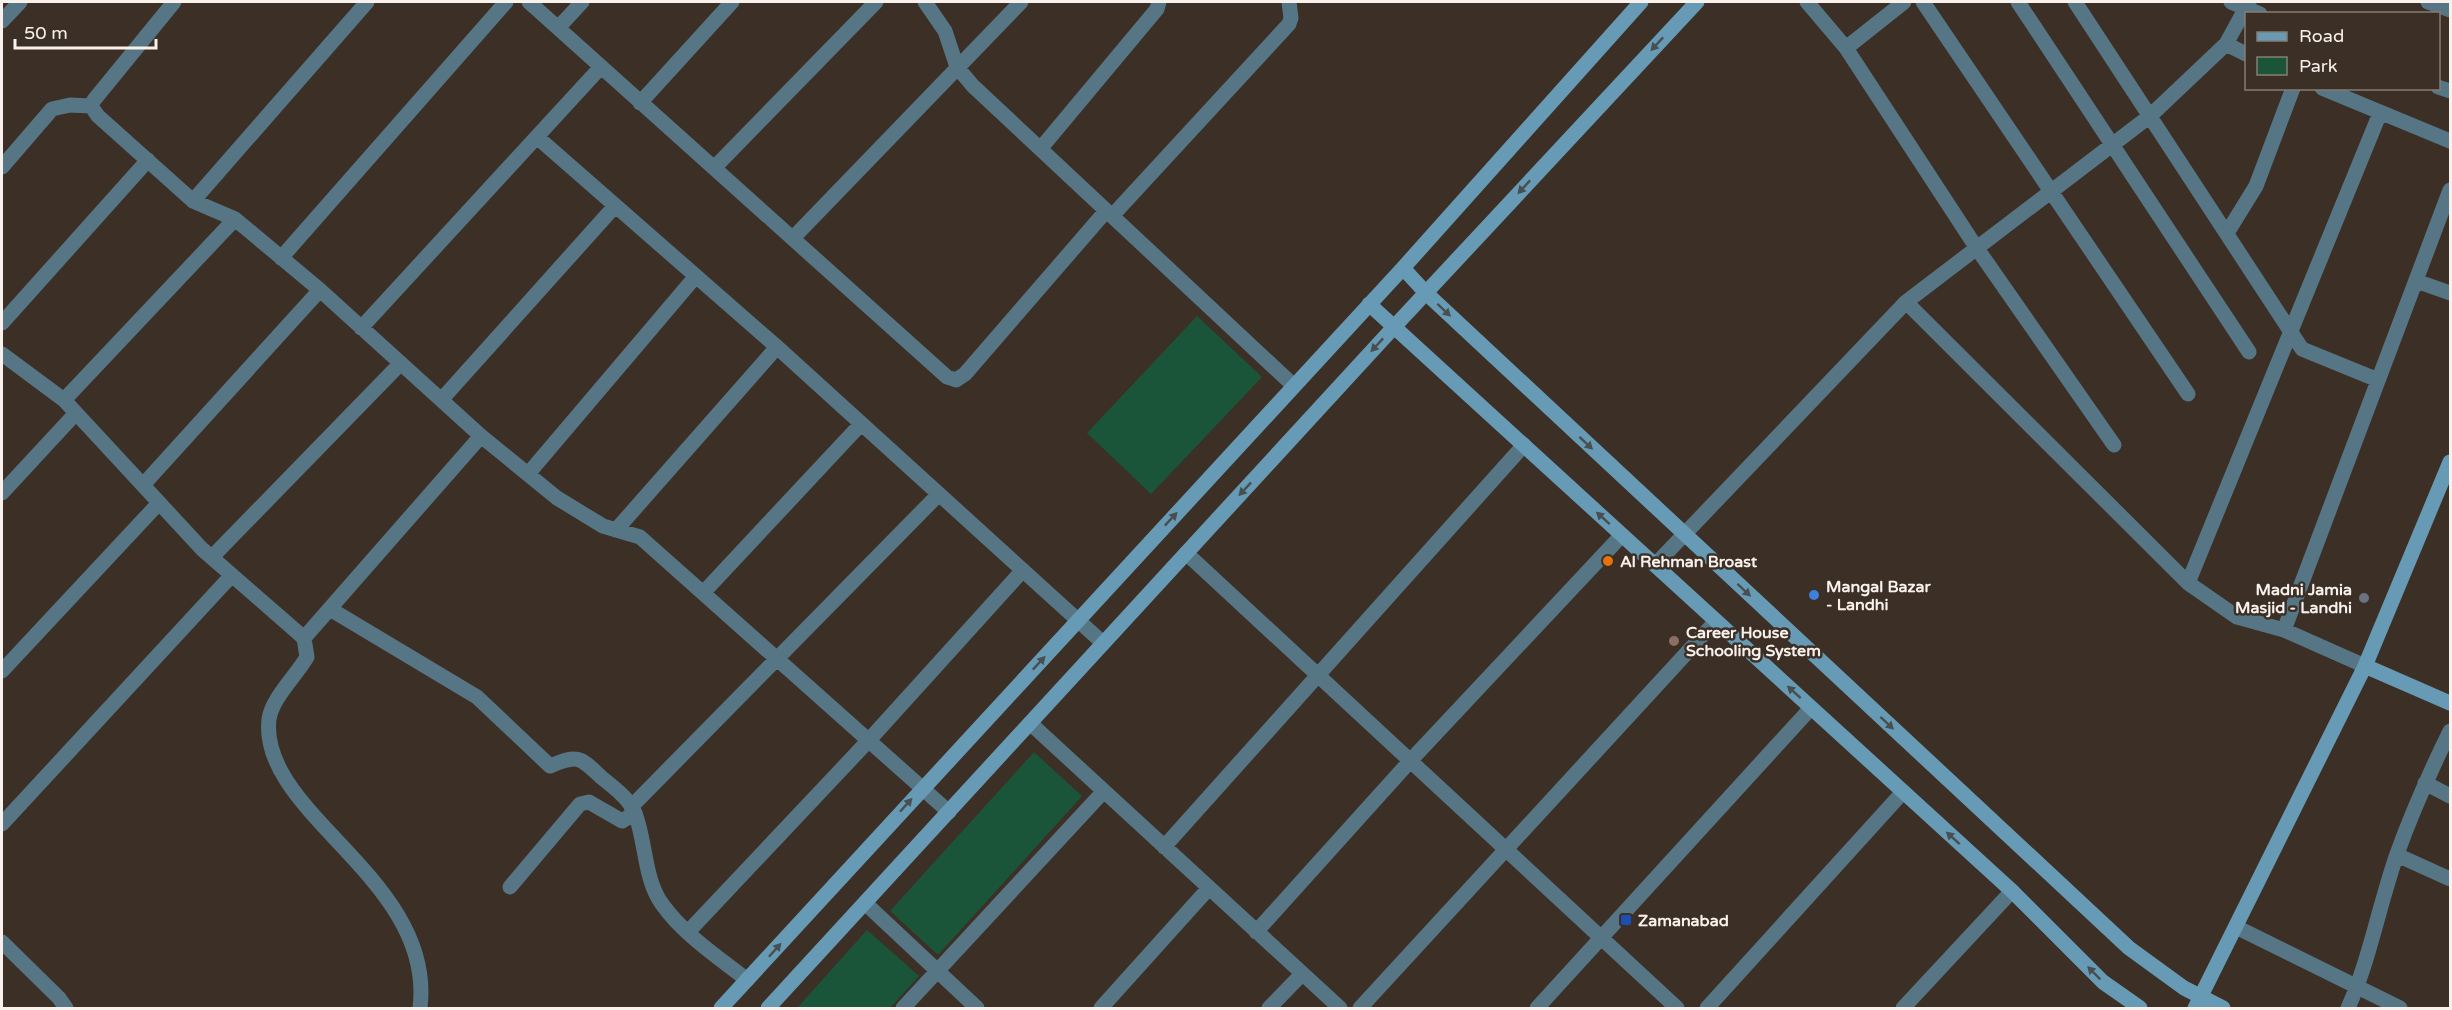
<svg xmlns="http://www.w3.org/2000/svg" width="2452" height="1010" viewBox="0 0 2452 1010" font-family="'Varela Round',sans-serif">
<style>
.green{fill:#1a553a}
.lines{fill:none;stroke-linecap:round;stroke-linejoin:round}
.street{stroke:#567585;stroke-width:15}
.secondary{stroke:#679ab4;stroke-width:15}
.oneway{fill:#484f51}
.food-dot{fill:#e8710a;stroke:#3b2f26;stroke-width:2}
.shop-dot{fill:#3f7fe0;stroke:#3b2f26;stroke-width:2}
.worship-dot{fill:#6b7280;stroke:#3b2f26;stroke-width:2}
.education-dot{fill:#8d6e63;stroke:#3b2f26;stroke-width:2}
.transit-dot{fill:#1a4fb4;stroke:#3b2f26;stroke-width:2}
.labels{text-anchor:middle;stroke-width:5;stroke-linejoin:round;paint-order:stroke}
.poi-label{font-size:16px;font-weight:bold;fill:#f9f1eb;stroke:#3b2f26;text-anchor:start}
</style>
<rect width="100%" height="100%" fill="#3b2f26"/>
<!-- green -->
<path class="green" d="M1197,316L1262,377L1151,494L1087,433Z
M1034,752L1082,796L938,955L890,911Z
M867,930L919,976L890,1008H797Z"/>
<g class="lines">
<!-- street -->
<path class="street" d="M174,2L94,100L91,106L98,116L193,201L235,219L320,290L481,436L557,498L603,526L640,537L949,812
M529,2L947,377L956,380L965,374L1106,211
M925,2L945,31L957,67L973,86L1294,386
M1807,2L1846,48L1976,247L2114,445
M1923,2L2188,394
M2018,2L2249,352
M2075,2L2302,349L2378,380
M2231,2L2260,14
M2428,2L2450,10
M2,21L20,2
M558,28L582,2
M2226,44L2246,54
M1846,48L1904,2
M2438,87L2450,91
M2322,88L2450,141
M640,103L732,2
M537,137L777,347L1103,643
M1041,148L1157,9L1159,2
M2,167L52,109L70,105L91,106
M714,168L876,2
M193,201L367,2
M1112,216L1289,24L1291,18L1289,2
M2227,233L2256,186L2293,88
M793,238L1021,2
M281,258L506,2
M2416,281L2450,293
M1906,302L2188,583L2237,617L2284,630L2365,666
M2,323L148,160
M361,328L600,68
M2,354L64,400L202,549L304,638L307,657C296,676 272,698 269,719C258,814 436,879 420,1008
M442,399L615,206
M64,400L235,219
M528,474L696,276
M143,485L320,290
M2,493L76,413
M616,530L777,347
M1186,553L1677,1008
M212,557L401,363
M1655,565L1906,302L2150,116L2226,44L2249,2
M2188,583L2380,113
M703,593L861,424
M330,609L477,697L550,766C578,754 580,757 601,777C613,787 629,798 635,813C646,842 644,879 662,904C684,935 718,957 747,980
M2284,630L2450,190
M304,638L481,436
M2,671L159,503
M1030,723L1340,1008
M2425,783L2450,796
M631,807L939,494
M2,824L232,575
M1164,847L1524,445
M2397,855L2450,879
M510,887L580,804L589,802L622,821L635,813
M865,903L977,1008
M2236,927L2400,1008
M688,932L870,739L1023,570
M1256,932L1411,760L1622,535
M2,942L59,998L66,1008
M903,1008L1104,791
M1101,1008L1209,888
M1269,1008L1302,974
M1360,1008L1716,621
M1537,1008L1811,708
M1707,1008L1903,792
M1903,1008L2012,891
M2348,1008C2370,959 2379,905 2397,854C2412,812 2430,772 2450,731"/>
<!-- secondary -->
<path class="secondary" d="M1403,268L1426,293L2129,948L2184,988L2223,1008
M1369,304L2012,891L2103,982L2140,1008
M2365,666L2450,703
M721,1008L1403,268L1641,2
M768,1008L1394,327L1697,2
M2195,1008L2365,666L2450,462"/>
</g>
<!-- one-way arrows -->
<defs><path id="oneway-solid" d="M-6-.8H1V-3.2L6.5 0L1 3.2V.8H-6Z" transform="scale(1.5)"/></defs>
<g class="oneway">
<use href="#oneway-solid" transform="translate(1657 44) rotate(133)"/>
<use href="#oneway-solid" transform="translate(1524 187) rotate(133)"/>
<use href="#oneway-solid" transform="translate(1444 310) rotate(43)"/>
<use href="#oneway-solid" transform="translate(1377 345) rotate(133)"/>
<use href="#oneway-solid" transform="translate(1586 443) rotate(43)"/>
<use href="#oneway-solid" transform="translate(1245 489) rotate(133)"/>
<use href="#oneway-solid" transform="translate(1603 518) rotate(-138)"/>
<use href="#oneway-solid" transform="translate(1171 519) rotate(-47)"/>
<use href="#oneway-solid" transform="translate(1744 590) rotate(43)"/>
<use href="#oneway-solid" transform="translate(1039 663) rotate(-47)"/>
<use href="#oneway-solid" transform="translate(1794 692) rotate(-138)"/>
<use href="#oneway-solid" transform="translate(1887 723) rotate(43)"/>
<use href="#oneway-solid" transform="translate(906 805) rotate(-48)"/>
<use href="#oneway-solid" transform="translate(1953 838) rotate(-138)"/>
<use href="#oneway-solid" transform="translate(775 950) rotate(-48)"/>
<use href="#oneway-solid" transform="translate(2094 973) rotate(-135)"/>
</g>
<!-- markers -->
<circle class="food-dot" cx="1608" cy="561" r="6"/>
<circle class="shop-dot" cx="1814" cy="595" r="6"/>
<circle class="worship-dot" cx="2364" cy="598" r="6"/>
<circle class="education-dot" cx="1674" cy="641" r="6"/>
<rect class="transit-dot" x="1620" y="914" width="12" height="12" rx="3"/>
<g class="labels">
<!-- poi labels -->
<g class="poi-label">
<text x="1620" y="567">Al Rehman Broast</text>
<text x="1826" y="592">Mangal Bazar<tspan x="1826" dy="18">- Landhi</tspan></text>
<text x="2352" y="595" text-anchor="end">Madni Jamia<tspan x="2352" dy="18">Masjid - Landhi</tspan></text>
<text x="1686" y="638">Career House<tspan x="1686" dy="18">Schooling System</tspan></text>
<text x="1638" y="926">Zamanabad</text>
</g>
</g>
<!-- border -->
<rect width="2452" height="1010" fill="none" stroke="#f9f1eb" stroke-width="6"/>
<!-- legend -->
<rect x="2245" y="12" width="195" height="78" fill="#3b2f26" stroke="#877d75" stroke-width="1.5"/>
<rect x="2257" y="32" width="30" height="9" fill="#679ab4" stroke="#877d75" stroke-width="1.5"/>
<text x="2299" y="42" font-size="18" fill="#f9f1eb">Road</text>
<rect x="2257" y="57" width="30" height="18" fill="#1a553a" stroke="#877d75" stroke-width="1.5"/>
<text x="2299" y="72" font-size="18" fill="#f9f1eb">Park</text>
<!-- scale -->
<path d="M15 39v9h141v-9" fill="none" stroke="#f9f1eb" stroke-width="3"/>
<text x="24" y="39" font-size="18" fill="#f9f1eb" stroke="#3b2f26" stroke-width="4.5" paint-order="stroke">50 m</text>
</svg>
